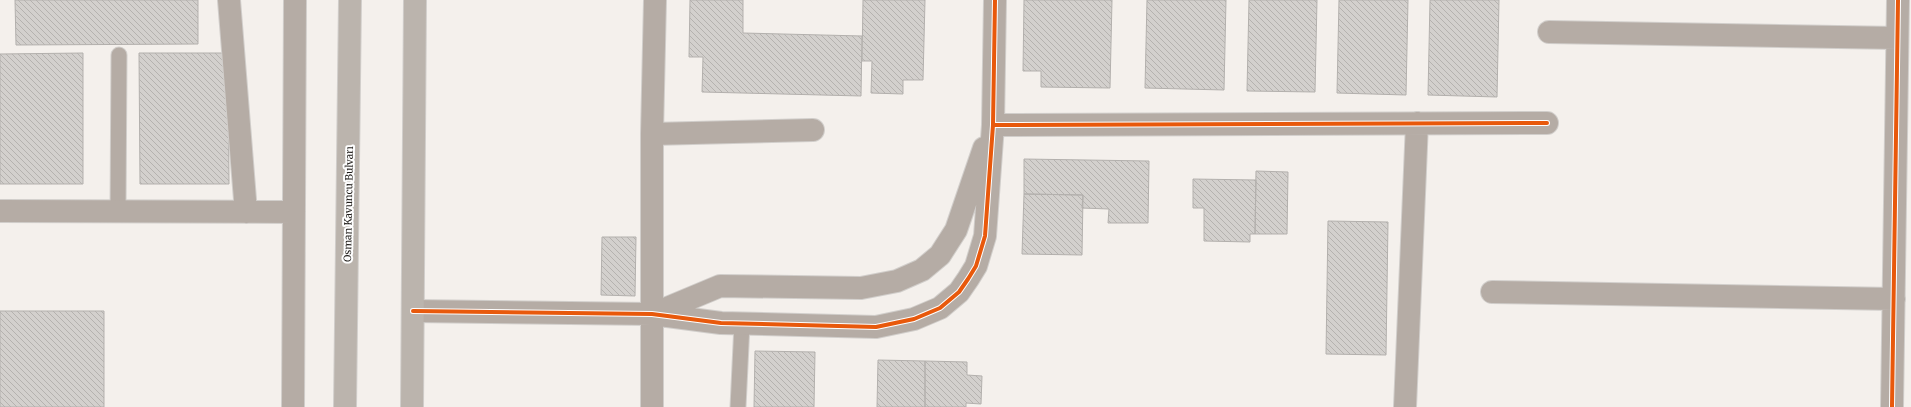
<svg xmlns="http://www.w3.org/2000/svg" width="1911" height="407" viewBox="0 0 1911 407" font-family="Merriweather,serif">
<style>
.building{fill:url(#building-back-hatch);stroke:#b3b0ad}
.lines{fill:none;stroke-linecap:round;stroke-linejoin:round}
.lane-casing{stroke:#d1cecb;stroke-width:17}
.street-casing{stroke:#d1cecb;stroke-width:24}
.highway-casing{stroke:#d1cecb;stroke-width:24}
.lane{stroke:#b5aca5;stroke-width:15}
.street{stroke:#b5aca5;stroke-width:22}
.highway{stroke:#bbb4ad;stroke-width:22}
.cycleway-casing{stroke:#fefefe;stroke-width:6}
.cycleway{stroke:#e8590c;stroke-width:4}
.labels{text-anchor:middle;stroke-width:4;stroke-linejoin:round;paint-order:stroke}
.street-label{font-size:10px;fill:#1e1b18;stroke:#fefefe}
</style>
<defs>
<pattern id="building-back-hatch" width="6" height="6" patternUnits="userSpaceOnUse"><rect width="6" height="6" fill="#d3d0cd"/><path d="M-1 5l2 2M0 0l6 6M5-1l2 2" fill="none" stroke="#b5b2af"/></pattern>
</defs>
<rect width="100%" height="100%" fill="#f4f0ec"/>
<!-- building -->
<path class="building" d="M15,0H198V44L16,45Z
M690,0H743V33L862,36L861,96L702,92L703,57H689Z
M863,0H925L923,80H903V94L871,93L872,61H862Z
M1024,0H1112L1110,88L1041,87V71H1023Z
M1147,0H1226L1224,90L1145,88Z
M1249,0H1317L1315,92L1247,91Z
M1339,0H1408L1406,95L1337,93Z
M1430,0H1499L1497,97L1428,95Z
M83,53V184H0V54Z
M139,53H228L229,184H140Z
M1024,159L1149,161L1148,223H1108L1109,209L1082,208L1083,195L1024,194Z
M1256,171L1288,172L1287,234H1255Z
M1193,179L1256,180L1255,234H1250V242L1204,241V208H1193Z
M1024,194L1083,195L1082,255L1022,254Z
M1328,221L1388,222L1386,355L1326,354Z
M602,237H636L635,296L601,295Z
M0,311H104V407H0Z
M755,351L815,352L814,407H754Z
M878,360L925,361V407H877Z
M925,361L967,362V375L982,376L981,404L966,403V407H925Z"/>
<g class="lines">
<defs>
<path id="lane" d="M118,211L119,55
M738,407L742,324"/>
<path id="street" d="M229,0L246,212
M1549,32L1897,38
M993,125L1547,123
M652,134L813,130
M0,211L294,212
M1492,292L1894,299
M413,311L652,314L721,323L876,327L914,319L940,308L959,292L968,279L976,266L985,236L993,125L995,0
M653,314L720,286L861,288L897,281L922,270L940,255L956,230L984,148
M293,407L295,0
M652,407V134L655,0
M1405,407L1417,123
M1892,407L1898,0"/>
<path id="highway" d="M345,407L350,0
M412,407L415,0"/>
</defs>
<!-- lane casing -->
<use href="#lane" class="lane-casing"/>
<!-- street casing -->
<use href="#street" class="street-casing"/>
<!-- highway casing -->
<use href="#highway" class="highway-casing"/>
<!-- lane -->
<use href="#lane" class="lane"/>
<!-- street -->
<use href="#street" class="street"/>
<!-- highway -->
<use href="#highway" class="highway"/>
<defs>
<path id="cycleway" d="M993,125L1547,123
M413,311L652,314L721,323L876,327L914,319L940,308L959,292L968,279L976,266L985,236L993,125L995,0
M1892,407L1898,0"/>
</defs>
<!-- cycleway casing -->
<use href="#cycleway" class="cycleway-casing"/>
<!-- cycleway -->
<use href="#cycleway" class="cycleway"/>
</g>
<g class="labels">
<!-- street labels -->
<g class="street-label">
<text transform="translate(348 204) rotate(-89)" y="4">Osman Kavuncu Bulvarı</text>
</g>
</g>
</svg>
